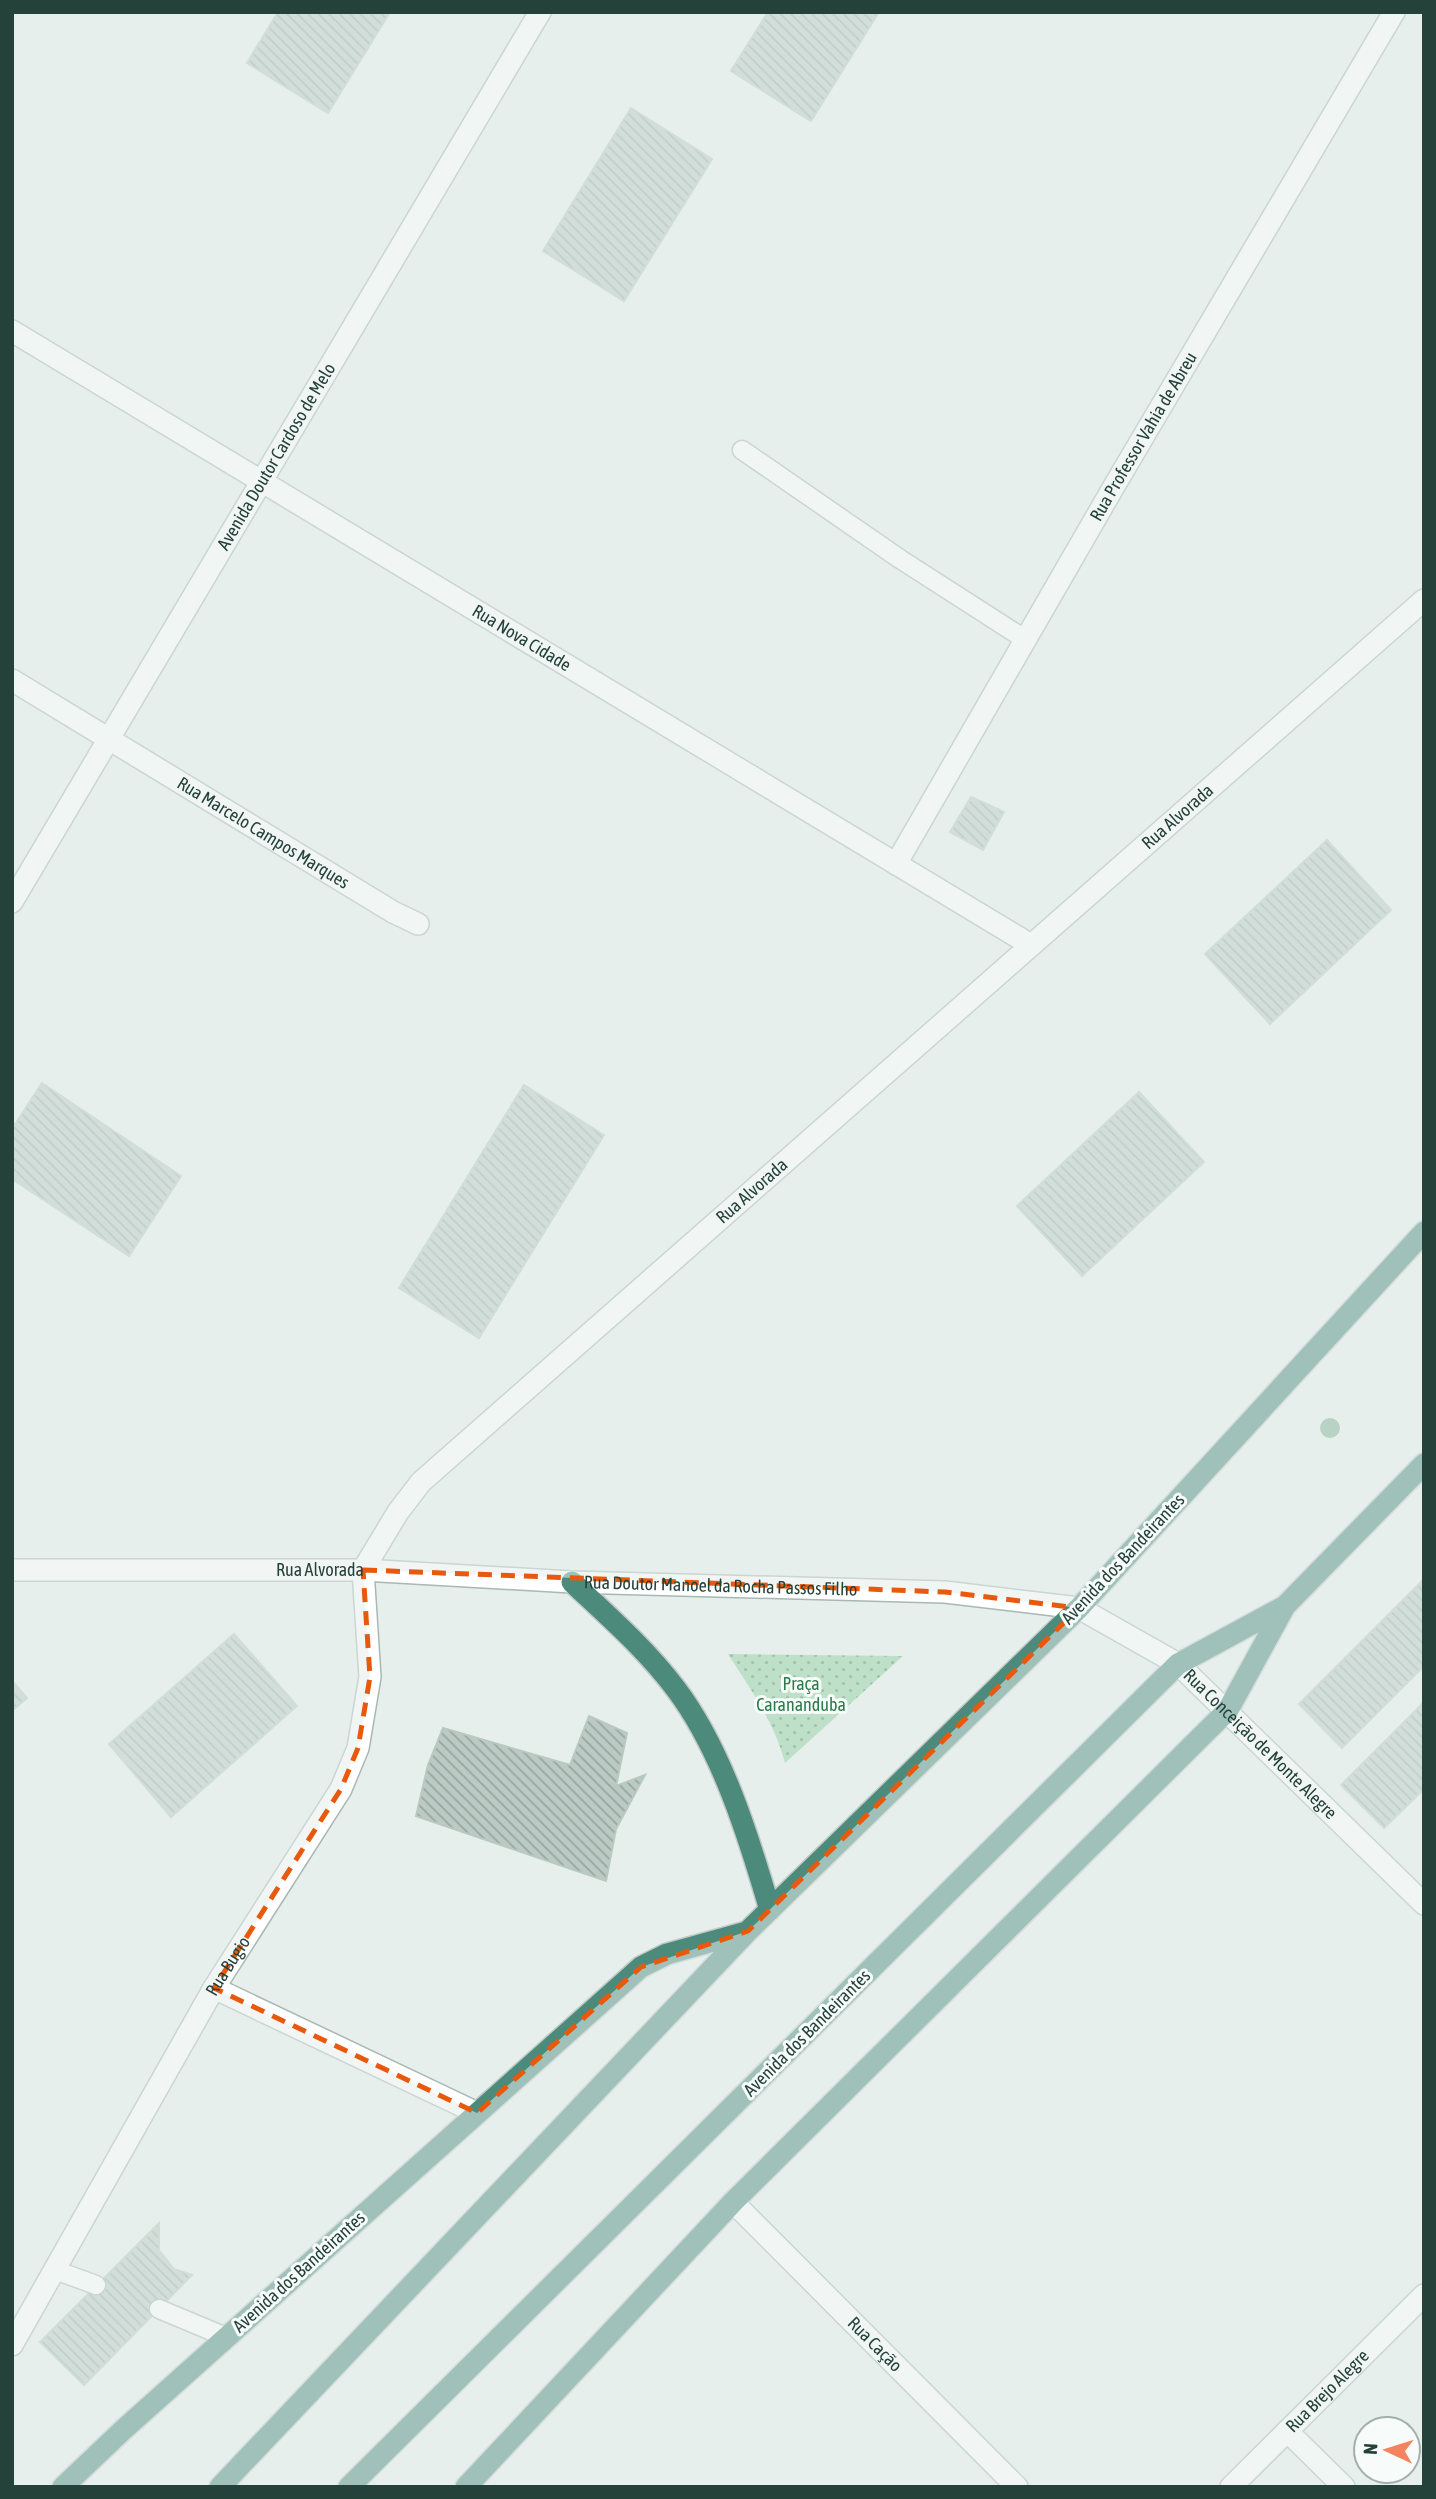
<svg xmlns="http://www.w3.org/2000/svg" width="1436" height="2499" viewBox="0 0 1436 2499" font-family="'Asap Condensed',sans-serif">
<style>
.grass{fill:url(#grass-dots)}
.building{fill:url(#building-back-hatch);stroke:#b8c9c2;stroke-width:2}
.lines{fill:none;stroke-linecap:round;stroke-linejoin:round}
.service-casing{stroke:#a8b8b2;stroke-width:21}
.minor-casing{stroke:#a8b8b2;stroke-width:24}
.tertiary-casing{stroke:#a8b8b2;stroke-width:24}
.trunk-casing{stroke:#c2cac8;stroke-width:24}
.service{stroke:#fff;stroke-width:18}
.minor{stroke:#fff;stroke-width:21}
.tertiary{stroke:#fff;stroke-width:21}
.trunk{stroke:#4c8a7c;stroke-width:21}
.tree{fill:#80af93}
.marked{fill:none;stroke:#e8590c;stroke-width:5;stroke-dasharray:14 9;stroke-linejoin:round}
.labels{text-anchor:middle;stroke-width:6;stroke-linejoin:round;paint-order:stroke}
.street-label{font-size:18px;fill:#24423a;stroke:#f7fbf9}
.park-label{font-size:18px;fill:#2d7a4b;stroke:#f7fbf9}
</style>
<defs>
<pattern id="grass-dots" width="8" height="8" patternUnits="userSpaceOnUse" patternTransform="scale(1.75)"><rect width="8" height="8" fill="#bfe0c8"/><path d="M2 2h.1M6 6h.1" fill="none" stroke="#a4c1ad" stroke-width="1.8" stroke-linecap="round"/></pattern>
<pattern id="building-back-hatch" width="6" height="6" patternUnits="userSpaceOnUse" patternTransform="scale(1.75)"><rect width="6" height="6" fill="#bbcac4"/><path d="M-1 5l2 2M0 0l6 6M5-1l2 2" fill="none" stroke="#98a6a0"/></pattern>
</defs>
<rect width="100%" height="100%" fill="#e6efeb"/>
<!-- grass -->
<path class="grass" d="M728,1654L903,1656L785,1763C774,1721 751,1690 728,1654Z"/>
<!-- building -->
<path class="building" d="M278,12H390L328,113L247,63Z
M768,12H879L811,121L731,71Z
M631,108L712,159L624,301L543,251Z
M971,797L1004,812L983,850L950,832Z
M1327,840L1391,910L1270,1024L1205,954Z
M42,1083L181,1176L129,1256L12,1179V1129Z
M524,1085L604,1135L479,1338L399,1288Z
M1139,1092L1204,1162L1082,1276L1017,1206Z
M1424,1579V1666L1342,1748L1299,1704Z
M234,1634L297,1706L171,1817L109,1744Z
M12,1681L27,1698L12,1711Z
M1424,1702V1789L1384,1828L1341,1785Z
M589,1716L627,1733L616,1786L645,1775L616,1829L606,1881L416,1816L428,1765L443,1728L570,1765Z
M159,2223V2250L174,2269L192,2275L84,2385L40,2342Z"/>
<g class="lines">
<defs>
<path id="service" d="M742,450L900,559L1026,640
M55,2270L96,2285
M159,2309L226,2337"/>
<g id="minor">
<path id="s1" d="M12,331L1031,945"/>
<path id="s2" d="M12,680L393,912L418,924"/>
<path id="s3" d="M896,864L1113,488L1394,12"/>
<path id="s4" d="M12,902L540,12"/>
<path d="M214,1988L477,2113"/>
<path id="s5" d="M733,2202L1017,2487"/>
<path id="s6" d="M12,2345L214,1988L341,1789L358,1748L370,1677L363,1570L398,1512L421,1482L1424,600"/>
<path d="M1287,2431L1344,2487"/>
<path id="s7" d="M1231,2487L1424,2295"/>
</g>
<g id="tertiary">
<path id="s8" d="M12,1570H363L572,1582L945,1592L1079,1608L1178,1664L1424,1904"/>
</g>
<path id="trunk" d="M572,1582C608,1616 646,1649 676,1689C722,1750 749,1838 770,1910
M63,2487L123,2430L641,1967L667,1954L746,1932
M220,2487L748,1931L1079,1608L1424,1232
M349,2487L1178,1664L1285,1606
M466,2487L733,2202L1228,1710L1285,1606L1424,1464"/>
</defs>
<!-- service casing -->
<use href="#service" class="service-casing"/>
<!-- minor casing -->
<use href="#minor" class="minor-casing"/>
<!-- tertiary casing -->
<use href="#tertiary" class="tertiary-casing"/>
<!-- trunk casing -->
<use href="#trunk" class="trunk-casing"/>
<!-- service -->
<use href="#service" class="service"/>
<!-- minor -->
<use href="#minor" class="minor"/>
<!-- tertiary -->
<use href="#tertiary" class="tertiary"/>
<!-- trunk -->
<use href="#trunk" class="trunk"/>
</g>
<!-- trees -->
<circle class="tree" cx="1330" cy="1428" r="10"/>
<!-- marked area -->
<path d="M0 0H1436V2499H0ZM363,1570L945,1592L1079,1608L748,1931L641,1967L477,2113L214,1988L341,1789L358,1748L370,1677Z" fill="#e6efeb" fill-opacity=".55" fill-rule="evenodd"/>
<path class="marked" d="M363,1570L945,1592L1079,1608L748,1931L641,1967L477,2113L214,1988L341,1789L358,1748L370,1677Z"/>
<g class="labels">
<!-- street labels -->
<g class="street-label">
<text dy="6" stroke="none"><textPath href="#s3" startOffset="494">Rua Professor Vahia de Abreu</textPath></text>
<text dy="6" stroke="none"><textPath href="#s4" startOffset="518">Avenida Doutor Cardoso de Melo</textPath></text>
<text dy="6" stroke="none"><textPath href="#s1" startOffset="595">Rua Nova Cidade</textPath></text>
<text dy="6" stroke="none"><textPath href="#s6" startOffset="1983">Rua Alvorada</textPath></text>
<text dy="6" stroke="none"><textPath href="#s2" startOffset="294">Rua Marcelo Campos Marques</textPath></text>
<text dy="6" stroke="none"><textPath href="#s6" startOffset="1416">Rua Alvorada</textPath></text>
<text transform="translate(1123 1559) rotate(-47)" y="6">Avenida dos Bandeirantes</text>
<text dy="6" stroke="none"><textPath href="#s8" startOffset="308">Rua Alvorada</textPath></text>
<text dy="6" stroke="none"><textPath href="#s8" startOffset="709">Rua Doutor Manoel da Rocha Passos Filho</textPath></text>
<text dy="6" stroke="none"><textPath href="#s8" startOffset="1297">Rua Conceição de Monte Alegre</textPath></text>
<text dy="6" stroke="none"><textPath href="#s6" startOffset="436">Rua Bugio</textPath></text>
<text transform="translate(807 2033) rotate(-45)" y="6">Avenida dos Bandeirantes</text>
<text transform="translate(299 2272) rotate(-42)" y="6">Avenida dos Bandeirantes</text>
<text dy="6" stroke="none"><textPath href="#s5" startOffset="201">Rua Cação</textPath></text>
<text dy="6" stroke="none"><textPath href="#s7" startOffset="136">Rua Brejo Alegre</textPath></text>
</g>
<!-- park labels -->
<g class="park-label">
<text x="801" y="1690">Praça<tspan x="801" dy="21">Carananduba</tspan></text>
</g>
</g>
<!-- border -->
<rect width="1436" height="2499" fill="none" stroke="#24423a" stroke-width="28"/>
<!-- north arrow -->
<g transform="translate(1387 2450) rotate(274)"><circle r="33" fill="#f7fbf9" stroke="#a3b1ad" stroke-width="2"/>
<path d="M0-5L12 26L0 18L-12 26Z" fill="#f4845f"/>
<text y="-10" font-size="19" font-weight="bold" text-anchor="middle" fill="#24423a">N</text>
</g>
</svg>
